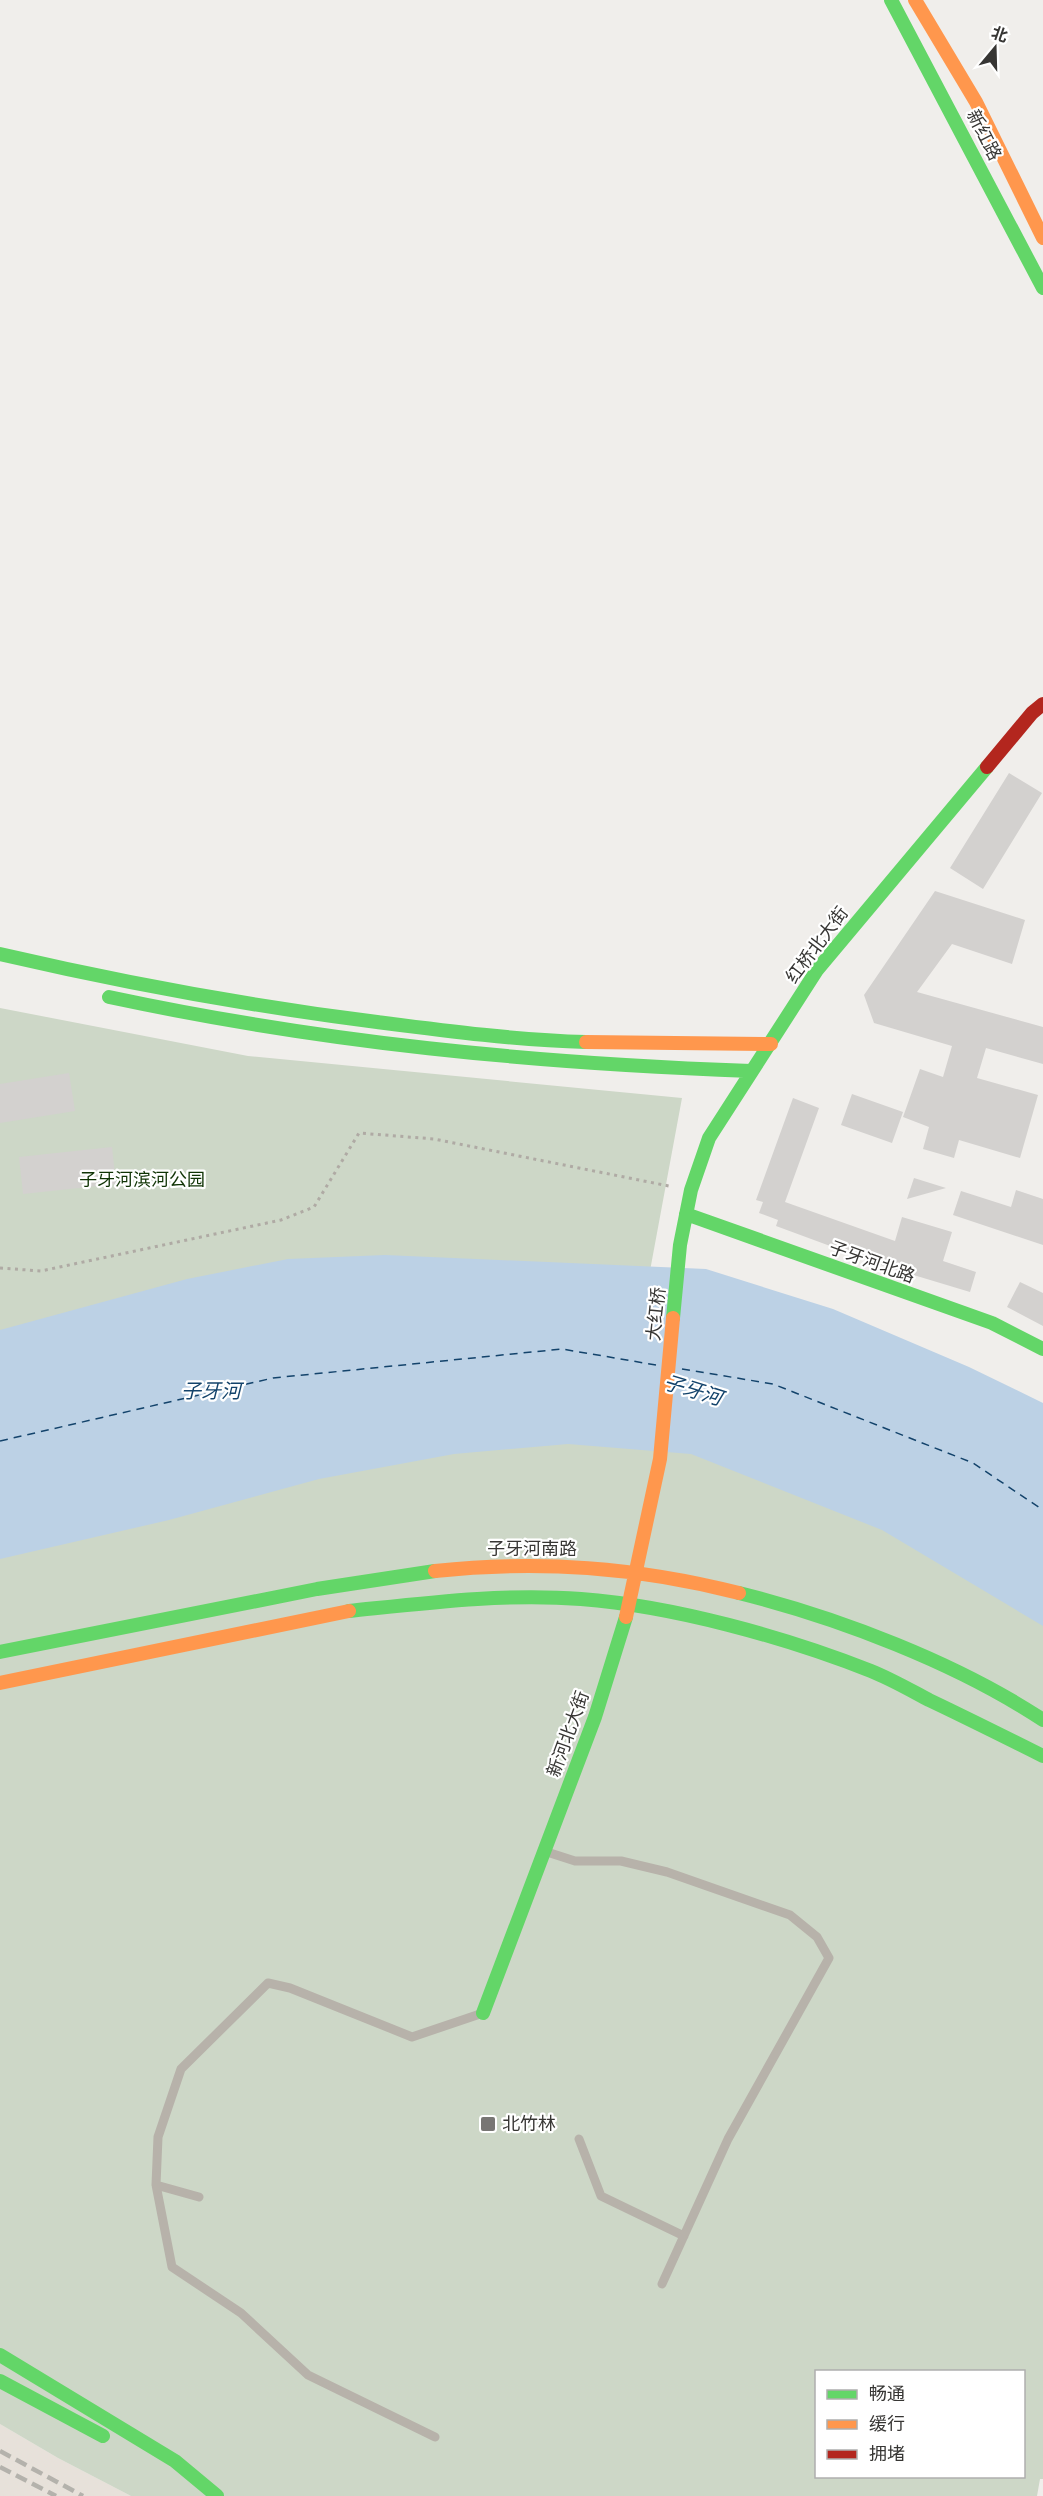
<svg xmlns="http://www.w3.org/2000/svg" width="1043" height="2496" viewBox="0 0 1043 2496" font-family="'IBM Plex Sans','Noto Sans SC',sans-serif">
<style>
.built{fill:#e7e1da}
.green{fill:#cdd7c7;fill-rule:evenodd}
.water{fill:#bcd1e5}
.lines{fill:none;stroke-linecap:round;stroke-linejoin:round}
.ferry{stroke:#13436b;stroke-width:1.5;stroke-dasharray:8 6;stroke-linecap:butt}
.building{fill:#d3d1cf}
.path{stroke:#afaaa4;stroke-width:3;stroke-dasharray:3 4.5;stroke-linecap:butt}
.lane{stroke:#b7b2aa;stroke-width:9}
.fast{stroke:#63d668;stroke-width:14}
.slow{stroke:#ff974d;stroke-width:14}
.jam{stroke:#b3261e;stroke-width:14}
.rail{stroke:#b4b2ac;stroke-width:4.5;stroke-dasharray:12 6;stroke-linecap:butt}
.poi-dot{fill:#787674;stroke:#fff;stroke-width:2}
.labels{text-anchor:middle;stroke-width:4.5;stroke-linejoin:round;paint-order:stroke}
.street-label{font-size:18px;fill:#373634;stroke:#fff}
.park-label{font-size:18px;fill:#103405;stroke:#fff}
.poi-label{font-size:18px;fill:#373634;stroke:#fff;text-anchor:start}
.water-label{font-size:20px;font-style:italic;fill:#13436b;stroke:#fff}
</style>
<rect width="100%" height="100%" fill="#f0eeeb"/>
<!-- built -->
<path class="built" d="M0,2424L58,2458L131,2496H0Z"/>
<!-- green -->
<path class="green" d="M0,1008L248,1056L682,1098L647,1287L0,1367Z
M419,1435L706,1444L1043,1605V2479H1040L1037,2496H131L58,2458L0,2424V1531ZM816,2372H1024V2476H816Z"/>
<!-- water -->
<path class="water" d="M385,1255L706,1269L833,1309L969,1367L1043,1403V1626L882,1530L691,1454L568,1444L454,1454L319,1479L169,1520L0,1559V1330L187,1279L288,1259Z"/>
<g class="lines">
<!-- ferry -->
<path class="ferry" d="M682,1369L773,1384L973,1463L1043,1510
M0,1441L273,1378L562,1349L656,1365"/>
</g>
<!-- building -->
<path class="building" d="M1009,773L1042,793L983,889L950,868Z
M935,891L1025,920L1012,964L952,944L917,992L1043,1027V1064L986,1048L977,1078L1038,1095L1020,1158L959,1140L954,1158L923,1149L929,1127L903,1117L920,1069L943,1077L952,1046L874,1023L864,995Z
M69,1073L75,1111L0,1123V1084Z
M852,1094L903,1112L892,1143L841,1125Z
M793,1098L819,1108L785,1202L895,1241L902,1217L952,1232L943,1261L976,1272L970,1292L887,1267L776,1226L778,1220L759,1213L763,1202L756,1200Z
M112,1147L116,1184L23,1194L19,1157Z
M914,1178L946,1188L907,1199Z
M1016,1190L1043,1199V1245L953,1215L961,1191L1011,1207Z
M1020,1282L1043,1293V1326L1007,1307Z"/>
<g class="lines">
<!-- path -->
<path class="path" d="M0,1268L41,1271L281,1220L314,1207L359,1133L434,1139L669,1186"/>
<!-- lane -->
<path class="lane" d="M547,1852L575,1861H621L667,1872L790,1915L817,1937L829,1958L728,2139L662,2284
M579,2139L601,2196L684,2236
M156,2185L199,2197
M435,2437L308,2375L241,2313L172,2267L156,2185L158,2137L181,2069L268,1983L290,1988L412,2037L480,2014"/>
<!-- fast -->
<path class="fast" d="M891,0L1043,288
M0,954C125,983 250,1006 377,1022C447,1031 516,1040 586,1042
M109,997C325,1043 531,1063 751,1071
M686,1214L992,1323L1043,1349
M673,1318L680,1245L691,1190L709,1138L817,970L987,767
M739,1593C839,1618 957,1663 1043,1720
M349,1611C426,1603 503,1593 581,1599C673,1606 785,1637 871,1671C891,1679 910,1690 929,1700C967,1718 1005,1737 1043,1756
M0,1652L317,1589L435,1571
M483,2013L595,1717L626,1617
M0,2355L175,2461L217,2496
M0,2381L103,2436"/>
<!-- slow -->
<path class="slow" d="M915,0L976,102L1043,238
M586,1042L771,1044
M435,1571C540,1560 636,1567 739,1593
M626,1617L660,1459L673,1318
M0,1683L349,1611"/>
<!-- jam -->
<path class="jam" d="M987,767L1032,713L1043,704"/>
<!-- rail -->
<path class="rail" d="M0,2451L83,2496
M0,2467L56,2496"/>
</g>
<!-- markers -->
<rect class="poi-dot" x="480" y="2116" width="16" height="16" rx="3"/>
<g class="labels">
<!-- street labels -->
<g class="street-label">
<text transform="translate(984 135) rotate(63)" y="6">新红路</text>
<text transform="translate(817 945) rotate(-53)" y="6">红桥北大街</text>
<text transform="translate(872 1262) rotate(20)" y="6">子牙河北路</text>
<text transform="translate(656 1314) rotate(-84)" y="6">大红桥</text>
<text x="532" y="1555">子牙河南路</text>
<text transform="translate(568 1734) rotate(-70)" y="6">新河北大街</text>
</g>
<!-- park labels -->
<g class="park-label">
<text x="142" y="1186">子牙河滨河公园</text>
</g>
<!-- poi labels -->
<g class="poi-label">
<text x="502" y="2130">北竹林</text>
</g>
<!-- water labels -->
<g class="water-label">
<text transform="translate(693 1390) rotate(17)" y="7">子牙河</text>
<text x="211" y="1398">子牙河</text>
</g>
</g>
<!-- legend -->
<rect x="815" y="2370" width="210" height="108" fill="#ffffff" stroke="#afafae" stroke-width="1.5"/>
<rect x="827" y="2390" width="30" height="9" fill="#63d668" stroke="#afafae" stroke-width="1.5"/>
<text x="869" y="2400" font-size="18" fill="#373634">畅通</text>
<rect x="827" y="2420" width="30" height="9" fill="#ff974d" stroke="#afafae" stroke-width="1.5"/>
<text x="869" y="2430" font-size="18" fill="#373634">缓行</text>
<rect x="827" y="2450" width="30" height="9" fill="#b3261e" stroke="#afafae" stroke-width="1.5"/>
<text x="869" y="2460" font-size="18" fill="#373634">拥堵</text>
<!-- north arrow -->
<g transform="translate(995 48) rotate(19)" stroke="#ffffff" stroke-width="4.5" paint-order="stroke">
<path d="M0-4.5L10 22L0 15L-10 22Z" fill="#373634"/>
<text y="-9" font-size="16" font-weight="bold" text-anchor="middle" fill="#373634">北</text>
</g>
</svg>
